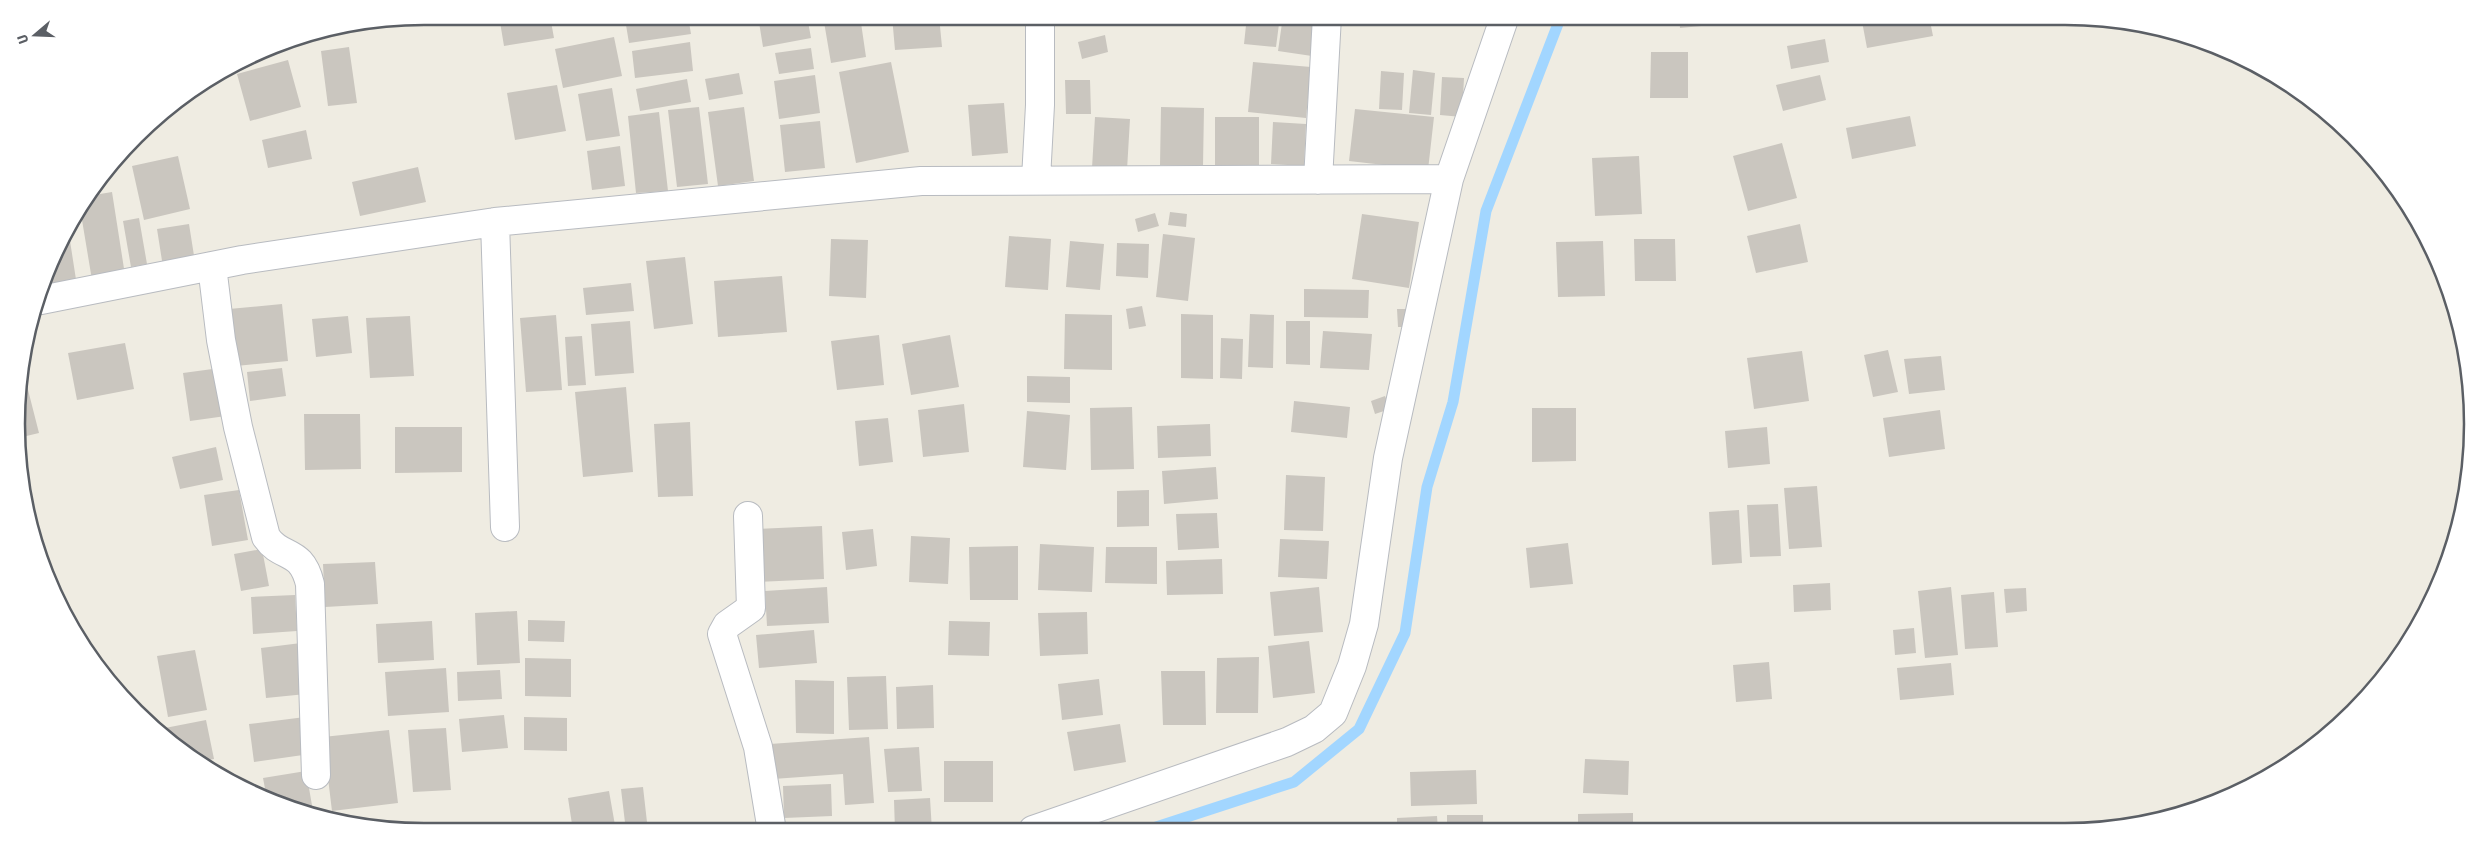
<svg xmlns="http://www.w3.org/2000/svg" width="2489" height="848" viewBox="0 0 2489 848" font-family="'Asap Condensed',sans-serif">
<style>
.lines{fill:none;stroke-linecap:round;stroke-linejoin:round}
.stream{stroke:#a2d6ff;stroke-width:11}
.building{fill:#cac6bf}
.street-casing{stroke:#b8bbc0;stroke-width:30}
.street{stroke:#fff;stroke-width:28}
.rim{fill:none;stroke:#5b5f65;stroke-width:2.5}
</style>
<rect width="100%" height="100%" fill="#efece2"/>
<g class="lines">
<!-- stream -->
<path class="stream" d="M1147,830L1294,782L1359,729L1405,633L1427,487L1453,402L1486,211L1561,16"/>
</g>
<!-- building -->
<path class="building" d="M499,16H550L554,38L504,46Z
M645,16H688L691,34L629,43L625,19Z
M758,16H807L811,38L763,47Z
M823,16H860L866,57L831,63Z
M892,16H939L942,47L895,50Z
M1247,16H1280L1276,47L1244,44Z
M1283,16H1318L1312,56L1278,51Z
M1679,16H1711L1712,25L1680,28Z
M1721,16H1752V17L1722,21Z
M1768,16H1788L1789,17L1769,21Z
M1861,16H1929L1933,36L1867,48Z
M1105,35L1108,52L1082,59L1078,42Z
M614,37L622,76L563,88L555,49Z
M1825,39L1829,62L1791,69L1787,46Z
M690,42L693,71L635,78L632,51Z
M349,47L357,103L328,106L321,51Z
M811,48L814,69L779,74L775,53Z
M1651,52H1688V98H1650Z
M288,60L301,107L250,121L237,74Z
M891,62L909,152L856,163L839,72Z
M1253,62L1311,67L1306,118L1248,112Z
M1413,70L1435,73L1431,115L1409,113Z
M1381,71L1404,73L1402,110L1379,109Z
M739,73L743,94L709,100L705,79Z
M815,75L820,113L779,119L774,81Z
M1820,75L1826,100L1783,111L1776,85Z
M1442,77L1464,78L1462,117L1440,115Z
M687,79L691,102L640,111L636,89Z
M1065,80H1090L1091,114H1066Z
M557,85L566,131L515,140L507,93Z
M612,88L620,136L586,141L578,94Z
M1004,103L1008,153L972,156L968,105Z
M699,107L708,184L677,187L668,110Z
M744,107L754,181L718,186L708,112Z
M1161,107L1204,108L1203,166L1160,165Z
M1355,109L1434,117L1428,170L1349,161Z
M659,112L668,191L636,193L628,116Z
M1910,116L1916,146L1852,159L1846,128Z
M1095,117L1130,119L1127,170L1092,168Z
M1215,117H1259V167L1215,166Z
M820,121L825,168L785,172L780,125Z
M1273,122L1306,124L1304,166L1271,164Z
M306,130L312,159L268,168L262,140Z
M1782,143L1797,198L1748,211L1733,156Z
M620,146L625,186L592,190L587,151Z
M178,156L190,209L144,220L132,166Z
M1639,156L1642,214L1595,216L1592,158Z
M418,167L426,202L360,216L352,182Z
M112,192L125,275L92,280L80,208L88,196Z
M1170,212L1187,214L1186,227L1168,225Z
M1155,213L1159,226L1138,232L1135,219Z
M1362,214L1419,222L1409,288L1352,279Z
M139,218L147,264L131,267L123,221Z
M189,224L195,262L163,267L157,229Z
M1800,224L1808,262L1756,273L1747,236Z
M68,228L77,286L44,291L58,243Z
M1163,234L1195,238L1188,301L1156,297Z
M1009,236L1051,239L1048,290L1005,287Z
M831,239L868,240L866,298L829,296Z
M1634,239H1675L1676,281H1635Z
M1070,241L1104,244L1100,290L1066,287Z
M1603,241L1605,296L1558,297L1556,242Z
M1117,243L1149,244L1148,278L1116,276Z
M685,257L693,324L654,329L646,261Z
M782,276L787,332L718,337L714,281Z
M631,283L634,311L586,315L583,288Z
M1304,289L1369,290L1368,318L1304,317Z
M282,304L288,361L236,366L229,309Z
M1142,306L1146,326L1129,329L1126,309Z
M1397,309H1409L1410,327H1398Z
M1065,314L1112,315V370L1064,369Z
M1181,314L1213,315V379L1181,378Z
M1250,314L1274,315L1273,368L1248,367Z
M556,315L562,390L526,392L520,318Z
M348,316L352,353L316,357L312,319Z
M410,316L414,376L370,378L366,318Z
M630,321L634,373L595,376L591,324Z
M1286,321H1310V365L1286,364Z
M1323,331L1372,334L1369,370L1320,368Z
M879,335L884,385L837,390L831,341Z
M950,335L959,387L911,395L902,344Z
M582,336L586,385L568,386L565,337Z
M1221,338L1243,339L1242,379L1220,378Z
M125,343L134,389L77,400L68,353Z
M1888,350L1898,392L1873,397L1864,355Z
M1802,351L1809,401L1754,409L1747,358Z
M1941,356L1945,390L1909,394L1904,359Z
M220,368L226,416L190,421L183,373Z
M282,368L286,396L250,401L247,372Z
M1027,376L1070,377V403L1027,402Z
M25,378L39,433L18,438L19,379Z
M626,387L633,472L583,477L575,392Z
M1385,396L1390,409L1375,414L1371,401Z
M1294,401L1350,407L1347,438L1291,432Z
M964,404L969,452L923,457L918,410Z
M1132,407L1134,469L1091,470L1090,408Z
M1532,408H1576V461L1532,462Z
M1940,410L1945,449L1889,457L1883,418Z
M1027,411L1070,415L1066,470L1023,467Z
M304,414H360L361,469L305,470Z
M888,418L893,462L859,466L855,421Z
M690,422L693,496L658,497L654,424Z
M1210,424L1211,456L1158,458L1157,426Z
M395,427H462V472L395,473Z
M1767,427L1770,464L1728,468L1725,431Z
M216,447L223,480L180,489L172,457Z
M1216,467L1218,499L1164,504L1162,471Z
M1286,475L1325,477L1323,531L1284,530Z
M1817,486L1822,547L1789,549L1784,488Z
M239,490L248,540L212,546L204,495Z
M1149,490V526L1117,527V491Z
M1778,504L1781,556L1750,557L1747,505Z
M1739,510L1742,563L1712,565L1709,512Z
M1217,513L1219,548L1178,550L1176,514Z
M822,526L824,579L759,582L757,529Z
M873,529L877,566L846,570L842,532Z
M911,536L950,538L948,584L909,582Z
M1280,539L1329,541L1327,579L1278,577Z
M1568,543L1573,584L1530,588L1526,548Z
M1040,544L1094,547L1092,592L1038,590Z
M1018,546V600H970L969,547Z
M1106,547H1157V584L1105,583Z
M262,549L269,586L241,591L234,554Z
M1222,559L1223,594L1167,595L1166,561Z
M375,562L378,604L325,607L323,564Z
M1830,583L1831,610L1794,612L1793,585Z
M827,587L829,623L767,626L765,591Z
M1319,587L1323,632L1274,636L1270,592Z
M1951,587L1958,655L1925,658L1918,591Z
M2026,588L2027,611L2006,613L2004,589Z
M1994,592L1998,647L1965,649L1961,595Z
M295,595L297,631L253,634L251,597Z
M517,611L520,663L477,665L475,613Z
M1087,612L1088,654L1040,656L1038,613Z
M528,620L565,621L564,642L528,641Z
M432,621L434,660L378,663L376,624Z
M949,621L990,622L989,656L948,655Z
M1914,628L1916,653L1895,655L1893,630Z
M814,630L817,663L759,668L756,635Z
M1309,641L1315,693L1273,698L1268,646Z
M301,643L306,694L266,698L261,648Z
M195,650L207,710L168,717L157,656Z
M1259,657L1258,713H1216L1217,658Z
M525,658L571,659V697L525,696Z
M1769,662L1772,699L1736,702L1733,665Z
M1951,663L1954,695L1900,700L1897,668Z
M446,668L449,712L388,716L385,672Z
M500,670L502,699L458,701L457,672Z
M1161,671H1205L1206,725H1163Z
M886,676L888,729L849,730L847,677Z
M1099,679L1103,715L1062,720L1058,684Z
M795,680L834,681V734L796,733Z
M933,685L934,728L897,729L896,687Z
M504,715L508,748L462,752L459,719Z
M305,717L310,754L254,762L249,724Z
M524,717L567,718V751L524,750Z
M206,720L214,759L197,762L167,738L165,728Z
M1120,724L1126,762L1074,771L1067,732Z
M446,728L451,790L413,792L408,730Z
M389,730L398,803L332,811L323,737Z
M869,737L874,803L845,805L843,774L773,779L770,744Z
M919,747L922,791L888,792L884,749Z
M1585,759L1629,761L1628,795L1583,793Z
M944,761H993V802H944Z
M1476,770L1477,804L1411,806L1410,772Z
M306,771L313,811L306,812L266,794L263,778Z
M831,784L832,816L784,818L783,786Z
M643,787L648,831H626L621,789Z
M609,791L616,831H573L568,798Z
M930,798L932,831H895L894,800Z
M1633,813V829H1578V814Z
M1447,815H1483V830H1447Z
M1437,816L1438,830H1397V818Z"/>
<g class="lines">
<defs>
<path id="street" d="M1036,179L1040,105V16
M1318,180L1327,16
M495,222L505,527
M212,266L221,340L238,427L266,537C282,560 301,547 310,584L316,775
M41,300L242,260L495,222L921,181L1449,179
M748,516L751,608L727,625L722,634L758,747L772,831
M1033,830L1287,742L1314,729L1333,713L1352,666L1364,624L1388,458L1449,179L1505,16"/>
</defs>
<!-- street casing -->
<use href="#street" class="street-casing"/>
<!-- street -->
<use href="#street" class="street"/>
</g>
<!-- crop -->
<path d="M0 0H2489V848H0ZM424 25H2065A399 399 0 0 1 2464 424V424A399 399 0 0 1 2065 823H424A399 399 0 0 1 25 424V424A399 399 0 0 1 424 25Z" fill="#fff" fill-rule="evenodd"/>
<path class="rim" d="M424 25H2065A399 399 0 0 1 2464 424V424A399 399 0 0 1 2065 823H424A399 399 0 0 1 25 424V424A399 399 0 0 1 424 25Z"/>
<!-- north arrow -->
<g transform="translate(35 35) rotate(251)" stroke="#ffffff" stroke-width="4" paint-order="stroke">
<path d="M0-4L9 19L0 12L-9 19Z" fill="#5b5f65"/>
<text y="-8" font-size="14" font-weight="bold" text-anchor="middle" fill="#5b5f65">U</text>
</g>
</svg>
